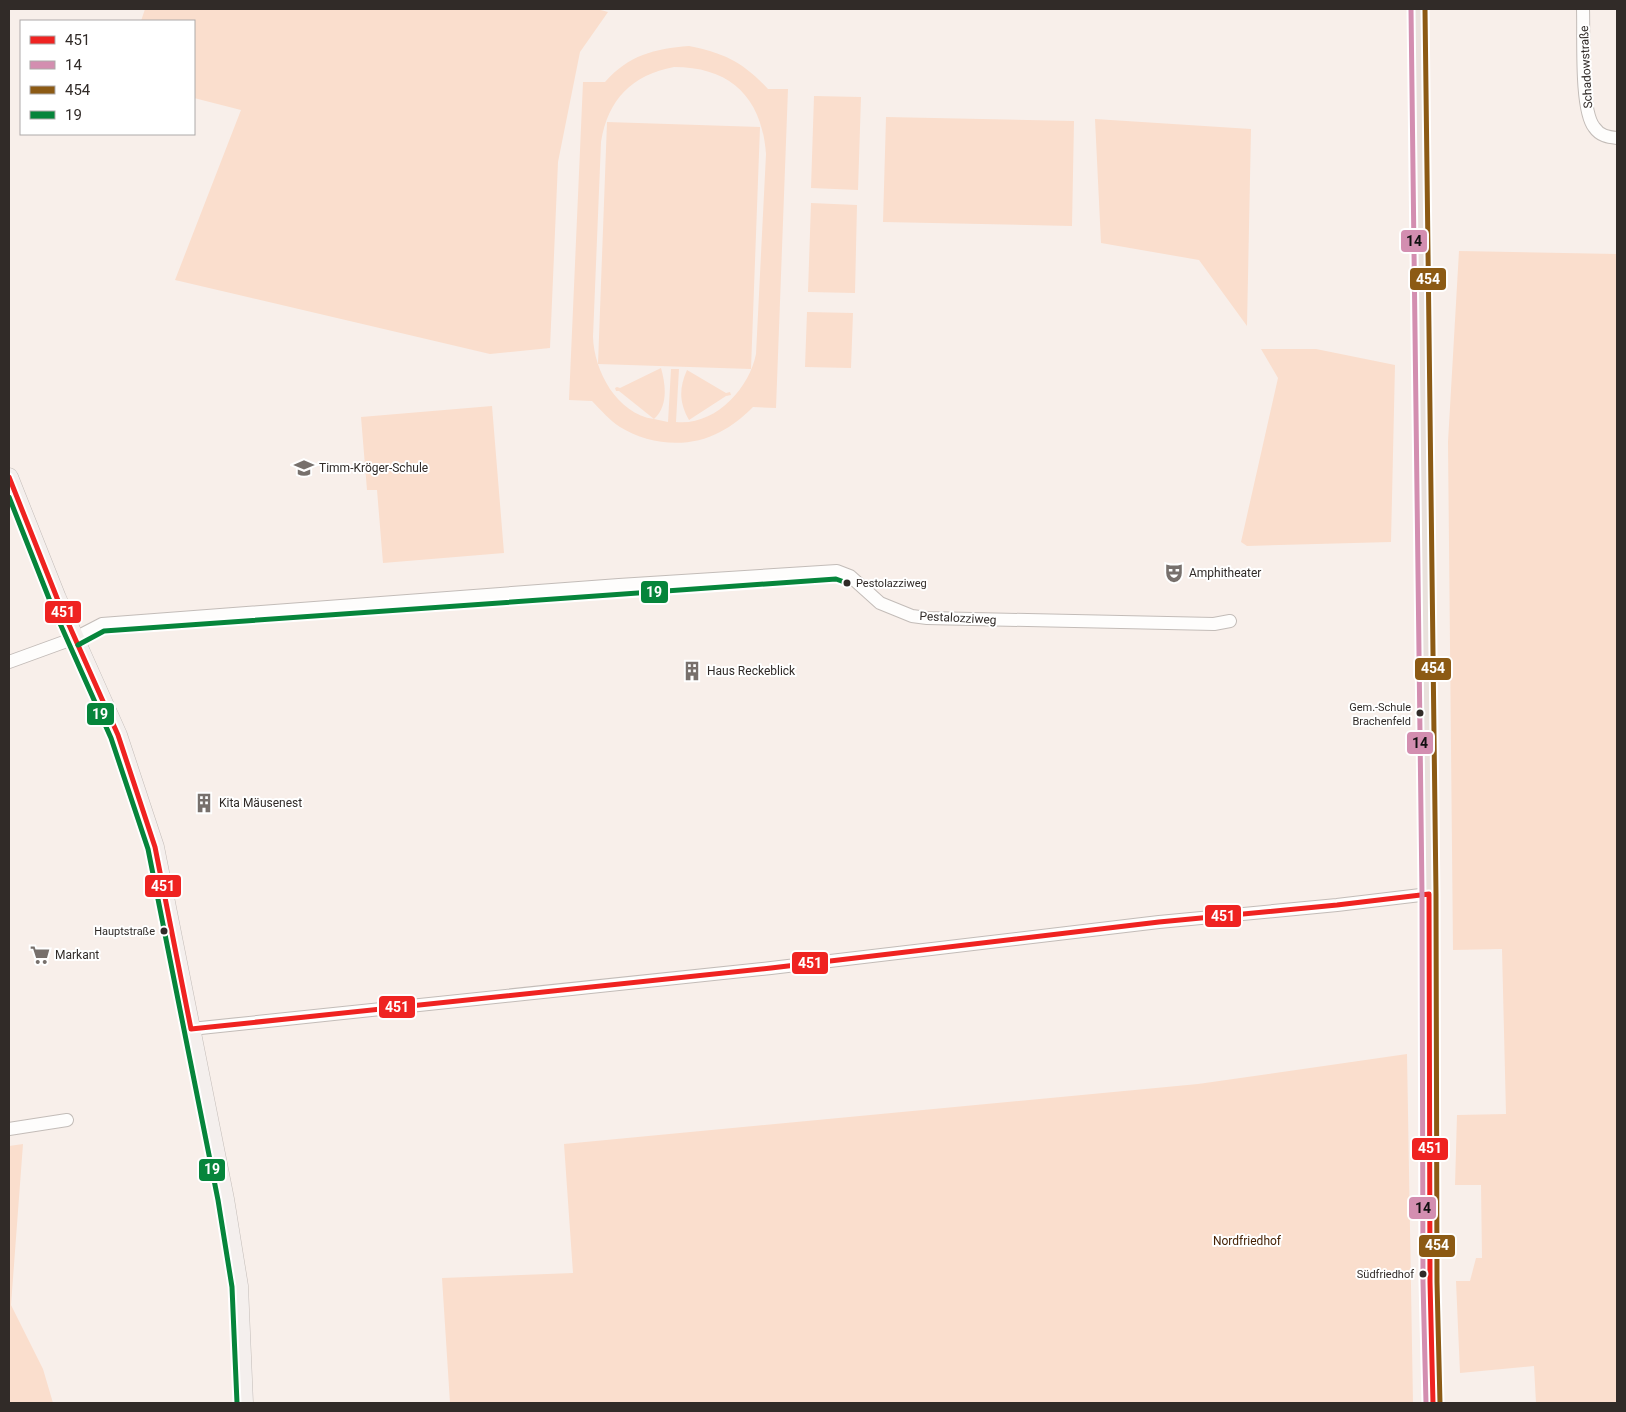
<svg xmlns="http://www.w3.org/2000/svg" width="1626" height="1412" viewBox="0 0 1626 1412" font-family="Roboto,sans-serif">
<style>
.green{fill:#fadecd;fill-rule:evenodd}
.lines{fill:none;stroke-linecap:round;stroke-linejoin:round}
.street-casing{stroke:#c3bcb8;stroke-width:14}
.secondary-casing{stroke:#c3bcb8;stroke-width:19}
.primary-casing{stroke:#cfcbc9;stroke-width:21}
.street{stroke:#fefdfc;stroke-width:12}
.secondary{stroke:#f4efed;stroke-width:18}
.primary{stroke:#e9e1dc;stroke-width:20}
.bus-1-casing{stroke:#fff;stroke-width:9}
.bus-2-casing{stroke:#fff;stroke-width:9}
.bus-3-casing{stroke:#fff;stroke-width:9}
.bus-4-casing{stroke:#fff;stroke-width:9}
.bus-1{stroke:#ef2321;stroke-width:5}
.bus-2{stroke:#d38eb0;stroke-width:5}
.bus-3{stroke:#8c5a14;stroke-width:5}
.bus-4{stroke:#06853b;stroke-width:5}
.bus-dot{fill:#312b28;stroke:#fff;stroke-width:2}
.labels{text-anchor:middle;stroke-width:4;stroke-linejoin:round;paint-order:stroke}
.bus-label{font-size:11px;fill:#312b28;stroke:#fff;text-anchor:end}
.street-label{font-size:12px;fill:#312b28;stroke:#fff}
.poi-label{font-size:12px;fill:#312b28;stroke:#fff;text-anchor:start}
.park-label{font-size:12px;fill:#452205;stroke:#fff}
.line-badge{stroke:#fff;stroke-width:2}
.badge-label{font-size:14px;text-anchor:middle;font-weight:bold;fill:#fff}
.pale-badge-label{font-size:14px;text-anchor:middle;font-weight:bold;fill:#111}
</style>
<rect width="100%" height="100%" fill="#f8efea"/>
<!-- green -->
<path class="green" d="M145,9H597L608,12L580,52L558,162L550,348L490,354L175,280L241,110L194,98V21H141Z
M689,46C724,53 743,62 768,89H788L776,408L753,407C743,417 732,426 720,432C689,449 649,445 620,427C609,420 601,410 592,401L569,400L583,82H605C629,55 654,49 689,46ZM674,67C731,67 762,98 766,154L756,354C749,389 715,426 676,422L679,369H671L668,422L654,419C668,406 666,386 661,368L620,388L617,387L615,388L616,391H619L654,419C617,414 594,371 593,337L601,142C608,99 632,75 674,67Z
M814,96L861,97L858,190L811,188Z
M886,117L1074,121L1072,226L883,222Z
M1095,119L1251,129L1247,326L1199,260L1101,243Z
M607,122L760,127L751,369L598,364Z
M811,203L857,205L855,293L808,292Z
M1459,251L1617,254V1403H1536L1534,1366L1460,1373L1456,1281H1470L1476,1258H1482L1481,1185H1455L1457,1115L1506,1114L1502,949L1453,950L1448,442Z
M807,312L853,313L851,368L805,367Z
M1261,349H1316L1395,365L1391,542L1247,546L1241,542L1278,378Z
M687,370L726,393L730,392L731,395L726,396L689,420C679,402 679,388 687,370Z
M492,406L504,553L383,563L377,490H367L361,417Z
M1407,1054L1413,1403H450L442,1278L573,1273L564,1144L1198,1084Z
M23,1144L11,1305L43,1369L53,1403H9V1146Z"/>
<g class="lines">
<defs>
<path id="street" d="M1583,9C1584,35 1580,109 1594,127C1600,136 1608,137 1617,138
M9,662L75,638L102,624L619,585L837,571L850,576L880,603L912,616L927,618L1214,624L1230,621
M191,1029L771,968L1159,922L1337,905L1429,894
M9,1129L67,1120"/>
<path id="secondary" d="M9,477L57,598L118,735L155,847L225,1199L239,1286L244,1403"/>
<path id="primary" d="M1418,9L1429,894L1430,1282L1433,1403"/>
</defs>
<!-- street casing -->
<use href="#street" class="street-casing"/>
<!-- secondary casing -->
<use href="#secondary" class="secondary-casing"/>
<!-- primary casing -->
<use href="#primary" class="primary-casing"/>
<!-- street -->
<use href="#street" class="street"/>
<!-- secondary -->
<use href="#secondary" class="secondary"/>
<!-- primary -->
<use href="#primary" class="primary"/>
<defs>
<path id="bus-1" d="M9,477L57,598L118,735L155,847L191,1029
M1429,894L1430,1282L1433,1403
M191,1029L771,968L1159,922L1337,905L1429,894"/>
<path id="bus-2" d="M1411,9L1422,894L1423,1282L1426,1403"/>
<path id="bus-3" d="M1425,9L1436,894L1437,1282L1440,1403"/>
<path id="bus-4" d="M9,497L50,601L111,738L148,849L218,1200L232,1287L237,1403
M78,645L104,631L836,579L847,583"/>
</defs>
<!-- bus-1 casing -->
<use href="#bus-1" class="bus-1-casing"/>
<!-- bus-2 casing -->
<use href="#bus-2" class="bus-2-casing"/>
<!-- bus-3 casing -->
<use href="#bus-3" class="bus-3-casing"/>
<!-- bus-4 casing -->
<use href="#bus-4" class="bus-4-casing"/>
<!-- bus-1 -->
<use href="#bus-1" class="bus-1"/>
<!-- bus-2 -->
<use href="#bus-2" class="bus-2"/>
<!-- bus-3 -->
<use href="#bus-3" class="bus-3"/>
<!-- bus-4 -->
<use href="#bus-4" class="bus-4"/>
</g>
<!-- icons -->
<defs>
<symbol id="school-bare" viewBox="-9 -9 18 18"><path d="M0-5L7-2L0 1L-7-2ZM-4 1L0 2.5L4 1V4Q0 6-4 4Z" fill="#77706c" stroke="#fff" stroke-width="2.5" paint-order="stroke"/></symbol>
<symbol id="theatre-bare" viewBox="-9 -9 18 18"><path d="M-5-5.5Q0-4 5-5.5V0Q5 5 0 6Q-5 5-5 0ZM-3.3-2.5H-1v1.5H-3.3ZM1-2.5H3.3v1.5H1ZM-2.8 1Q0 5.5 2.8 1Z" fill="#77706c" stroke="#fff" stroke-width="2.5" paint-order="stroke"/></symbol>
<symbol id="building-bare" viewBox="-9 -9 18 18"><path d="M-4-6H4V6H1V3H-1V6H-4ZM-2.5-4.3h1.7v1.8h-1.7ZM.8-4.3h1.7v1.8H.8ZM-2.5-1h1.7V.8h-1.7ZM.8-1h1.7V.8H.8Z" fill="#77706c" stroke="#fff" stroke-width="2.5" paint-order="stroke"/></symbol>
<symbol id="supermarket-bare" viewBox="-9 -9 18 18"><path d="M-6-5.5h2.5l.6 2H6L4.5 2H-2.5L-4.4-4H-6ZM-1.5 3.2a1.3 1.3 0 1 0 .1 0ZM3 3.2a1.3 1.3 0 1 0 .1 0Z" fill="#77706c" stroke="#fff" stroke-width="2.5" paint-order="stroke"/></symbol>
</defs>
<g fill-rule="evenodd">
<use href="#school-bare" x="290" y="454" width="28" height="28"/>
<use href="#theatre-bare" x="1160" y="559" width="28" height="28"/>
<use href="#building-bare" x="678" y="657" width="28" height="28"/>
<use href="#building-bare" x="190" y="789" width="28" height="28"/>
<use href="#supermarket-bare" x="26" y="941" width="28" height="28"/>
</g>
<!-- markers -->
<g class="bus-dot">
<circle cx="847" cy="583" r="4.5"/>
<circle cx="1420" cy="713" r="4.5"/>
<circle cx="164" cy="931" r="4.5"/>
<circle cx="1423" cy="1274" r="4.5"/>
</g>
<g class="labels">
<!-- bus labels -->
<g class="bus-label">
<text x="856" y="587" text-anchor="start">Pestolazziweg</text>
<text x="1411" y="711">Gem.-Schule<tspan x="1411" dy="14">Brachenfeld</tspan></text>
<text x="155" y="935">Hauptstraße</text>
<text x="1414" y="1278">Südfriedhof</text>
</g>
<!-- street labels -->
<g class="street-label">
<text transform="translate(1586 67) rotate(-93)" y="4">Schadowstraße</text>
<text transform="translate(958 618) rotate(3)" y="4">Pestalozziweg</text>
</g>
<!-- poi labels -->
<g class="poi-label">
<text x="319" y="472">Timm-Kröger-Schule</text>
<text x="1189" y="577">Amphitheater</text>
<text x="707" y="675">Haus Reckeblick</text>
<text x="219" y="807">Kita Mäusenest</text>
<text x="55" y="959">Markant</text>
</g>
<!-- park labels -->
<g class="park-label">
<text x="1247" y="1245">Nordfriedhof</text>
</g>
</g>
<g class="line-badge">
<rect x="1400" y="229" width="28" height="24" rx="5" fill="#d38eb0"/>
<rect x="1409" y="267" width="38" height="24" rx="5" fill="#8c5a14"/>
<rect x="640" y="580" width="29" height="24" rx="5" fill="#06853b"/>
<rect x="44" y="600" width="38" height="24" rx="5" fill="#ef2321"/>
<rect x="1414" y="657" width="38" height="24" rx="5" fill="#8c5a14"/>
<rect x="86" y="702" width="29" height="24" rx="5" fill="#06853b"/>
<rect x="1406" y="731" width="28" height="24" rx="5" fill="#d38eb0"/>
<rect x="144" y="874" width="38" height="24" rx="5" fill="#ef2321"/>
<rect x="1204" y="904" width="38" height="24" rx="5" fill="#ef2321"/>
<rect x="791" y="951" width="38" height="24" rx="5" fill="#ef2321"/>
<rect x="378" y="995" width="38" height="24" rx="5" fill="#ef2321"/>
<rect x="1411" y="1137" width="38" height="24" rx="5" fill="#ef2321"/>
<rect x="198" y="1158" width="28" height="24" rx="5" fill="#06853b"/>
<rect x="1408" y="1196" width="29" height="24" rx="5" fill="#d38eb0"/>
<rect x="1418" y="1234" width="38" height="24" rx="5" fill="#8c5a14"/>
</g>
<g class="badge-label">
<text x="1428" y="284">454</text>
<text x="654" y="597">19</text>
<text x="63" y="617">451</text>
<text x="1433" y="673">454</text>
<text x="100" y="719">19</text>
<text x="163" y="891">451</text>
<text x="1223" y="921">451</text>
<text x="810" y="968">451</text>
<text x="397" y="1012">451</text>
<text x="1430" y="1153">451</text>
<text x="212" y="1174">19</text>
<text x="1437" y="1250">454</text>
</g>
<g class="pale-badge-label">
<text x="1414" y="246">14</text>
<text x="1420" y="748">14</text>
<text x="1423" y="1213">14</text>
</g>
<!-- border -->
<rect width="1626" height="1412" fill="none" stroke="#312b28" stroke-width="20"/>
<!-- legend -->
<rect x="20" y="20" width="175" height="115" fill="#ffffff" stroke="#adaaa9"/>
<rect x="30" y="36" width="25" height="8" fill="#ef2321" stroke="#adaaa9"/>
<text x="65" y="45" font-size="15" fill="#312b28">451</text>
<rect x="30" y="61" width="25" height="8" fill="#d38eb0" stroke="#adaaa9"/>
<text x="65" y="70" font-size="15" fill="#312b28">14</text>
<rect x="30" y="86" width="25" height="8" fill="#8c5a14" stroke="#adaaa9"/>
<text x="65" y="95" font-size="15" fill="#312b28">454</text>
<rect x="30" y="111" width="25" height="8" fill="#06853b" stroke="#adaaa9"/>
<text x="65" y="120" font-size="15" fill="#312b28">19</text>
</svg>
